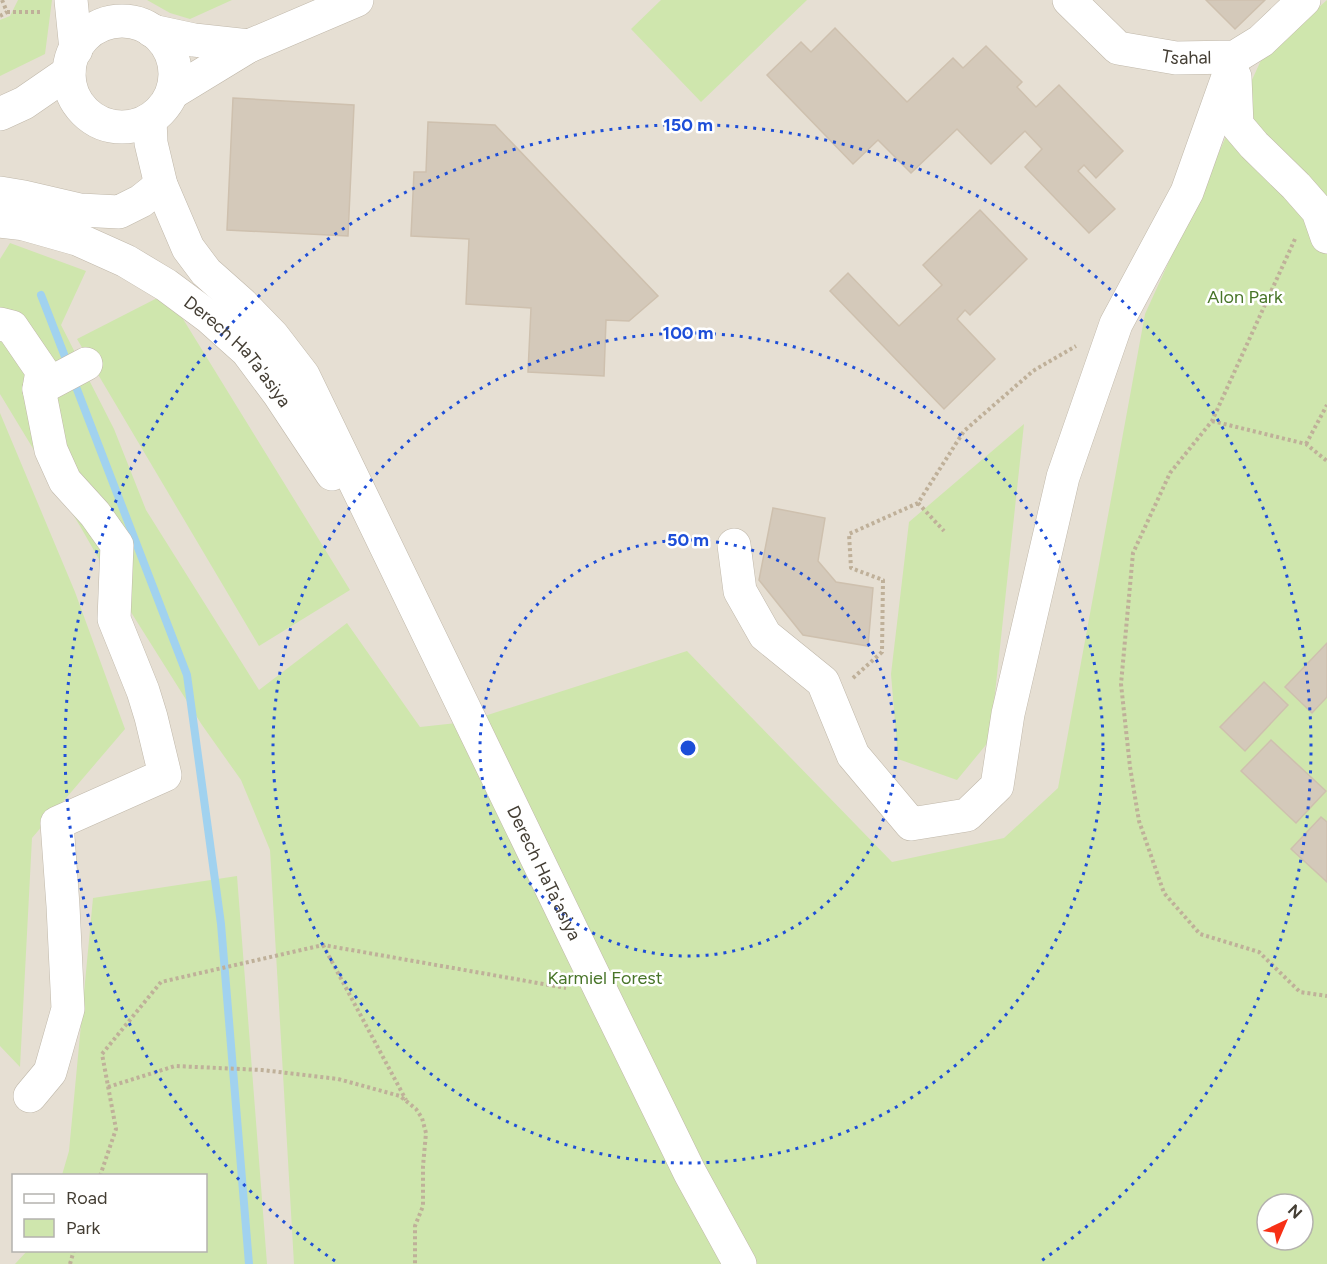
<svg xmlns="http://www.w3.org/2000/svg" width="1327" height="1264" viewBox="0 0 1327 1264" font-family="Figtree,sans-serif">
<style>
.residential{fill:#e6dfd3;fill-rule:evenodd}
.green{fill:#cfe6ad;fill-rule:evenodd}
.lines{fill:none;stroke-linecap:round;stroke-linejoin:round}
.stream{stroke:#a1d2ef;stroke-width:8}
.building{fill:#d4c9ba;stroke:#cec0ae;stroke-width:1.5}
.minor-casing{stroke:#c0b8aa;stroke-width:34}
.path{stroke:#bfb099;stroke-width:4;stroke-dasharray:3 3;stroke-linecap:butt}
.minor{stroke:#fff;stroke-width:33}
.ring{fill:none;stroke:#1d4ed8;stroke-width:3;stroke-dasharray:3 6}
.labels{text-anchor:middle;stroke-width:5;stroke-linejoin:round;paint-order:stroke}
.street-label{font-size:18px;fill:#443e34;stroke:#fff}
.park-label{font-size:18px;fill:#487529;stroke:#fff}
.centre{fill:#1d4ed8;stroke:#fff;stroke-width:3}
.ring-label{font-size:18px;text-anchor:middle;font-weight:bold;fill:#1d4ed8;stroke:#fff;stroke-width:5;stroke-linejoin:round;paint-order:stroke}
</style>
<rect width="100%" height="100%" fill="#f2eee5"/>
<!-- residential -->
<path class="residential" d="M0,0H1327V921L391,1264H0ZM14,1176H206V1250H14Z"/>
<!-- green -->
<path class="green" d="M18,0H52L45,54L0,76V20L10,16Z
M147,0H232L190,19L170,13Z
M661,0H807L701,102L631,29Z
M1327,0V1264H294L270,850L241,780L202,725L112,582L80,526L0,394V259L10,243L86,271L61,325L114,429L146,510L259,690L347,623L420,727L466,722L687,651L892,862L1004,838L1058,788L1145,314L1262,58ZM1267,1204H1303V1240H1267Z
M167,293L350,590L259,646L77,339Z
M0,413L75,592L125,729L32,838L20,1067L0,1046Z
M1024,424L990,740L957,780L898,759L891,674L909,522Z
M237,876L267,1264H15L27,1251L206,1250V1176L62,1175L69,1151L93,898Z"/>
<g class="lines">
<!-- stream -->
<path class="stream" d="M41,295L69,367
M73,379L187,675L221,924L249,1264"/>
</g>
<!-- building -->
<path class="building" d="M1206,0H1265L1235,29Z
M835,28L907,102L953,58L963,68L986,46L1022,82L1017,87L1036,107L1059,85L1123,151L1096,178L1084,165L1078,171L1115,209L1089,233L1025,167L1042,149L1025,131L991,164L957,129L911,173L878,140L853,164L767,75L801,42L811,52Z
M233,98L354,105L348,236L227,230Z
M428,122L495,125L658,296L629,321L606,320L604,376L528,372L531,308L466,304L469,239L411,236L414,172H426Z
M980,210L1027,259L970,315L965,310L957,319L995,359L944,409L830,291L848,273L899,326L942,285L923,265Z
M773,508L825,518L818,561L836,582L873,588L868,646L803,635L759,580Z
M1327,643V697L1312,713L1285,687Z
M1264,682L1288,705L1245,751L1220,727Z
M1271,740L1326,791L1296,823L1241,771Z
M1321,817L1327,822V882L1291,849Z"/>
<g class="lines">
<defs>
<g id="minor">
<path d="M71,0L76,50"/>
<path id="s1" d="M1069,0L1118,48L1176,58L1235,57L1261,41L1304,0"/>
<circle cx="122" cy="74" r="53"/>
<path d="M152,31L194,40L249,46"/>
<path d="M1235,77L1237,125L1254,145L1296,186L1318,211L1327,237"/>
<path d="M172,93L249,46L357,0"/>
<path d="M0,114L24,103L69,72"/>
<path id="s2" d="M150,120L151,143L161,185L188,248L206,272L242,304L273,336L303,375L603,995L690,1173L740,1264"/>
<path d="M0,193L24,197L80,210L119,212L141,201L161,185"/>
<path id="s3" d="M0,221L24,224L77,239L126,261L166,285L209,317L247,351L279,394L332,474"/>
<path d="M0,324L12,327L42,371L39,389L86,364"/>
<path d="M734,545L740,591L765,635L823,682L853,755L911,824L967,815L997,786L1008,714L1063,477L1116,324L1187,192L1235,57"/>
<path d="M30,1096L50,1072L68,1009L63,906L57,823L165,775L151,717L143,691L114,619L117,545L95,514L65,481L51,450L39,389"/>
</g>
</defs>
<!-- minor casing -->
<use href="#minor" class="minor-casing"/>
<!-- path -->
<path class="path" d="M7,12H42
M0,16L7,12L2,0
M1295,239L1212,421L1170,473L1133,553L1121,684L1130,767L1139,821L1164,893L1200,934L1259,952L1300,992L1327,996
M1212,421L1306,444L1327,461
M1306,444L1327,405
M918,503L944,531
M853,678L882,652L883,580L851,568L849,534L918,503L964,431L1033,371L1076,346
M323,945L406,1100
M108,1087L175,1066L262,1070L338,1079L400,1096L416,1109L422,1118L426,1133L423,1166V1206L415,1226V1264
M100,1176L116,1129L102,1054L161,982L323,945L566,988
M70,1264L74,1250"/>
<!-- minor -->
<use href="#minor" class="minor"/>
</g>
<!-- distance rings -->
<g class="ring">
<circle cx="688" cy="748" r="208"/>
<circle cx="688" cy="748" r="415"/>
<path d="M335 1261A623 623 0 1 1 1041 1261"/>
</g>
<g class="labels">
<!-- street labels -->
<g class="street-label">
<text dy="6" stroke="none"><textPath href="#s1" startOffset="138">Tsahal</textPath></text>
<text dy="6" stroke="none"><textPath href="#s3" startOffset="278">Derech HaTa'asiya</textPath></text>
<text dy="6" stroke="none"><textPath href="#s2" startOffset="860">Derech HaTa'asiya</textPath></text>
</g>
<!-- park labels -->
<g class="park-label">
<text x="1245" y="303">Alon Park</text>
<text x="605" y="984">Karmiel Forest</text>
</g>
</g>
<circle cx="688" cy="748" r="9" class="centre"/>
<g class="ring-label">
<text x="688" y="131">150 m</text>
<text x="688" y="339">100 m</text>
<text x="688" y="546">50 m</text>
</g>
<!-- legend -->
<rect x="12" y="1174" width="195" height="78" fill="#ffffff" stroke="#b4b2ae" stroke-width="1.5"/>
<rect x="24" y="1194" width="30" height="9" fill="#ffffff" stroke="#b4b2ae" stroke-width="1.5"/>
<text x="66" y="1204" font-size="18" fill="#443e34">Road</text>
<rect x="24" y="1219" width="30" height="18" fill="#cfe6ad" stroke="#b4b2ae" stroke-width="1.5"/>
<text x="66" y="1234" font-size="18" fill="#443e34">Park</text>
<!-- north arrow -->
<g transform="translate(1285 1222) rotate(44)"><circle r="28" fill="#ffffff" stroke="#b4b2ae" stroke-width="1.5"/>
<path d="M0-4.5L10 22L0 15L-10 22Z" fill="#f73016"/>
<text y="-9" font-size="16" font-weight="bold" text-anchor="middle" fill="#443e34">N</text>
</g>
</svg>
